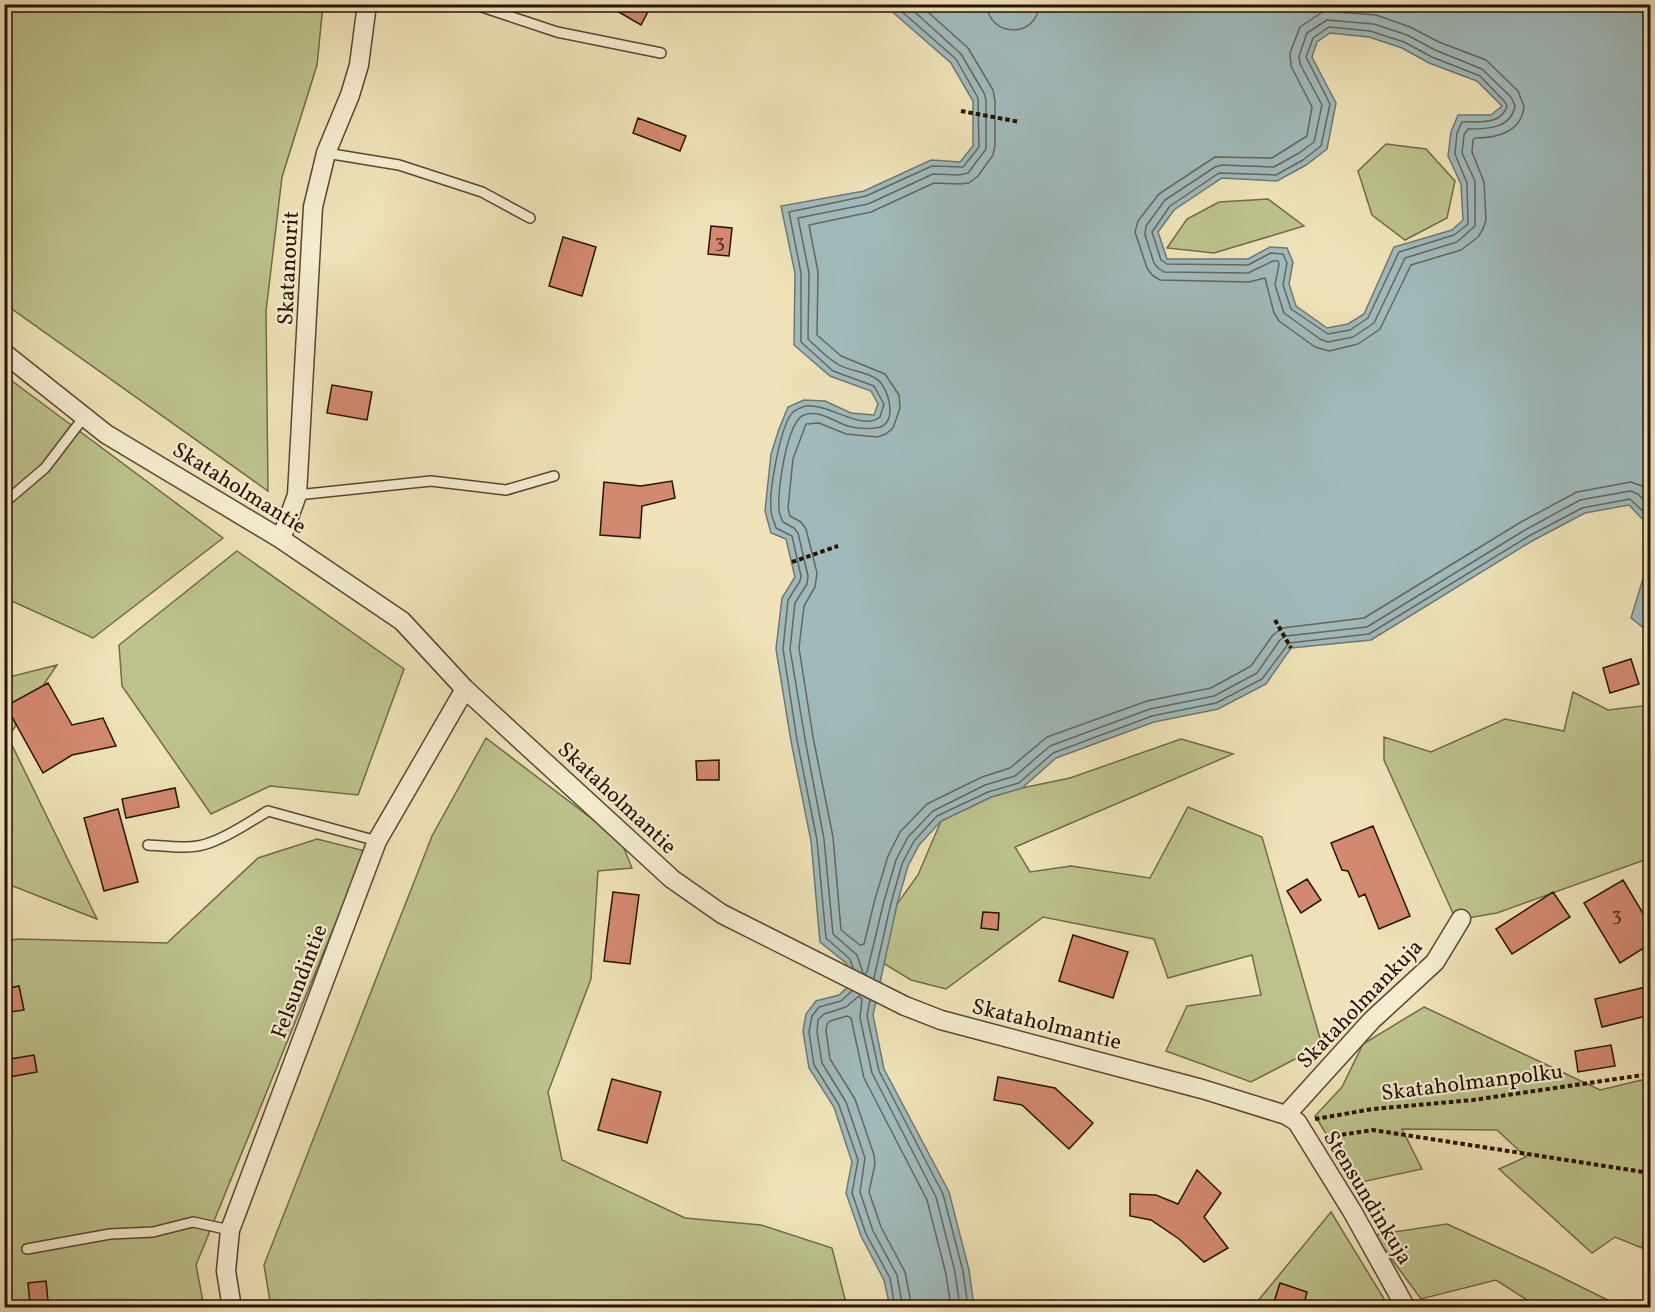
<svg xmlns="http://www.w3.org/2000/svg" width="1655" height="1312" viewBox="0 0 1655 1312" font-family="Vollkorn,serif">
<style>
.green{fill:#bdc28c;stroke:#726a48;stroke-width:1.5}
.water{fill:#a0babb;stroke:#707771;stroke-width:1.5;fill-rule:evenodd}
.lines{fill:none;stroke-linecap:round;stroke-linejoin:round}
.shore{stroke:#64665f;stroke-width:1.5}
.building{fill:#d38970;stroke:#271203;stroke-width:1.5}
.lane-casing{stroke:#594630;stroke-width:12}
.street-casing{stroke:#594630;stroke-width:21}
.path{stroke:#271203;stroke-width:4;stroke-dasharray:4.5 3;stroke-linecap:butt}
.lane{stroke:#f5ecd1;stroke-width:9}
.street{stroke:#f5ecd1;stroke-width:18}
.labels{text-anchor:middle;stroke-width:4.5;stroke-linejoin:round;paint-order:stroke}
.number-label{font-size:20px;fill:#52301e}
.street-label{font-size:22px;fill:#271203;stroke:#f5ecd1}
</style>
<rect width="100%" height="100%" fill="#efe2b8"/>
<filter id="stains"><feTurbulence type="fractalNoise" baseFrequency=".00333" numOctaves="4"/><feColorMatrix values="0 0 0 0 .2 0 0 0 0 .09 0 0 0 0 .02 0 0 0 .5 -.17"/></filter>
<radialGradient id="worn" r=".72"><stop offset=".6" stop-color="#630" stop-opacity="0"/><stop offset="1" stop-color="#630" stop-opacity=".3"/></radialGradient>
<!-- green -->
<path class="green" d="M5,4L323,5L317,65L282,177L266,311L268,491L5,304Z
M1386,144L1426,149L1455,181L1447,218L1405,240L1372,215L1358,171Z
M1268,199L1304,226L1214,253L1167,248L1187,219L1219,202Z
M4,375L223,538L93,638L5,598Z
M237,551L404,669L358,795L270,786L211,814L122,686L119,645Z
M57,665L8,737L97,919L5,883V678Z
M1573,692L1608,710L1650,705V858L1497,913L1456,920L1384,760V737L1431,752L1505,719L1564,731Z
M486,738L621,841L632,868L598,871L591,979L548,1092L562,1160L685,1218L761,1225L832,1248L847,1307H271L264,1265L432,836Z
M1181,739L1233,754L1015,847L1030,872L1071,866L1150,878L1188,807L1262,837L1322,1045L1251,1082L1166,1051L1187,1006L1261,995L1252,955L1168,978L1154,939L1043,917L946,989L911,980L883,963L897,904L918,875L941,821L991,797L1022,788L1070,778Z
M317,839L365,851L196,1265L204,1307H5L4,941L18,939L167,943L258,858Z
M1424,1007L1600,1090L1650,1078V1178L1642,1248L1615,1237L1592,1253L1499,1169L1526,1157L1497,1130L1402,1129L1422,1169L1357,1183L1315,1116L1342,1087L1363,1044Z
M1331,1212L1389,1307L1252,1308Z
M1447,1224L1547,1270L1622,1307H1538L1496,1280L1421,1299L1374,1235Z"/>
<!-- water -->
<path class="water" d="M898,4H989L1016,8L1018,4L1650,5V527L1629,505L1585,513L1532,541L1371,640L1291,648L1266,684L1218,709L1154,722L1056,758L1022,788L991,797L941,821L919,845L908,866L897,904L873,1015L884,1069L949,1192L969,1270L974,1307H890L884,1280L861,1236L846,1193L852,1162L834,1107L809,1068L803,1031L806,1014L816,1001L839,995L851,984L846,963L820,942L811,841L791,741L776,649L782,598L795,577L786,539L771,533L765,511L771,454L779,429L788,407L804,400L825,401L851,413L874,415L878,404L871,391L830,376L794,345L795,273L781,206L864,191L931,160L960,162L973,146V101L951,63L889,9ZM1330,33L1369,37L1402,48L1429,63L1477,81L1502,106L1491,115H1458L1451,132L1448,156L1461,184L1463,220L1452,230L1394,247L1364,314L1348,324L1327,328L1296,306L1289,284L1293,262L1287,248L1270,247L1248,259H1167L1158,232L1174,210L1222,178L1277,181L1306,165L1327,149L1336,103L1312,57L1317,42Z
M1650,527V633L1631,618L1646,569Z"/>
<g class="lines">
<!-- shore -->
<path class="shore" d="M919,4L968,48L993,90L995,101V146L993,155L978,176L969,183L959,184L934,183L871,212L809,225L818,272L817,335L841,356L885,374L899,395L900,408L893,428L886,434L877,437L846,434L819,423L806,424L793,459L788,508L790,516L801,522L806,529L817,573L815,587L804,606L799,648L813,737L833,837L841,930L860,945L864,944L875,899L888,856L900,832L927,804L982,777L1010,768L1047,737L1147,701L1211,688L1251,666L1273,635L1282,628L1364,618L1521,522L1577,492L1631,482L1642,486L1650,494
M987,4C988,38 1038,39 1039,4
M1324,11L1376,15L1410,27L1439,42L1486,60L1518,91L1524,106C1522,132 1497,138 1475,138L1473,140L1472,152L1484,182L1486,220L1483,229L1478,237L1461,250L1411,265L1380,329L1358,344L1329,351L1315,347L1279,321L1274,313L1265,278L1249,282L1160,280L1152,275L1147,268L1135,232L1138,221L1159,194L1215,157L1272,158L1307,136L1312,107L1291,66L1290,53L1300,27Z
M1327,20L1374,24L1407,35L1435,50L1482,69L1511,97L1515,106C1511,129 1486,129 1468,129L1464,135L1462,153L1475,181V226L1457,242L1405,258L1374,323L1353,337L1328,342L1320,339L1284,313L1275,285L1279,264L1278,261H1273L1248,273L1164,272L1158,268L1154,263L1145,235L1146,226L1165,200L1215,167L1222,165L1274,167L1299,153L1314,142L1322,105L1300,64L1299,56L1307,33Z
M1329,27L1370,31L1404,42L1432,57L1480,76L1505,102L1507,106C1501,126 1478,121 1462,122L1457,133L1455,154L1467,183L1468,224L1454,235L1399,252L1368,318L1350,330L1328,334L1291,309L1283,285L1287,263L1283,254L1271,253L1248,265L1167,264L1161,260L1152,232L1170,206L1219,173L1276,175L1303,160L1321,146L1330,104L1306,57L1313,38Z
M853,968L850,959L826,938L817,840L797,740L783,649L788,600L800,581L801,576L792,536L776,528C775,523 771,516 771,510C769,492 780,425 793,412C795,410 803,407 805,406C826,402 863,432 880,417L884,404L874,386L833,371L801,342V273L789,212L866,196L932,166L963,167L979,147L978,98L956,59L900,10L899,4
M863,973L857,955L833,934L824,839L805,739L790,649L795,603L807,584L808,576L798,533L794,528L783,522C781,518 779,513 779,509C777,491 787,421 804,415C820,409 834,422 848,426C855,428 867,429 875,428C897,426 891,396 881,383C871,371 848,372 836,363C826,357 817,347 808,339L809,273L798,218L868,204L933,174L959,175L968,173L986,149V100L984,93L961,54L906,4
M864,974L867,972L884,901L896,860L908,837L933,811L985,785L1015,776L1050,746L1150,709L1214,696L1257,673L1280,640L1286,636L1367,627L1525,530L1580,500L1630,491L1638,494L1650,507
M874,978L891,903L902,864L914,841L937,816L988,792L1019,783L1053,753L1152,716L1216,703L1262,679L1289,643L1369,634L1529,536L1582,508L1630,499L1650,518
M852,991L841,1001L819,1007L812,1016L809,1032L814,1065L839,1105L858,1160L852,1193L866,1234L890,1278L895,1308
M870,1000L867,1016L879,1071L943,1194L963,1271L968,1308
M903,1308L897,1275L873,1231L860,1192L865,1158L846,1102L822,1063L817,1032L818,1020L824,1014L846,1007L859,996L862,999L860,1018L872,1073L936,1197L955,1272L960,1308
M912,1308L905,1272L881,1227L869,1192L875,1164L874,1155L855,1099L830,1059L826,1031L827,1024L830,1021L847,1016L851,1018L864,1078L927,1200L946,1274L951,1308"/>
</g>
<!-- building -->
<path class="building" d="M605,4H652L641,25Z
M638,118L686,136L680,151L633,133Z
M711,226L732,228L729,256L708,254Z
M563,237L596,247L582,296L549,286Z
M332,385L372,392L367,420L327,413Z
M672,481L675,498L642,506L640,538L600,535L604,482L641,486Z
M1631,659L1639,684L1610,693L1603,668Z
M48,683L72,725L103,718L116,746L72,755L43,773L6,706Z
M719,760V780H697L696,761Z
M175,788L179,807L126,818L122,799Z
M118,809L138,882L104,891L84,818Z
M1373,826L1410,916L1379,929L1365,894L1359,897L1348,871L1342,870L1331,843Z
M1307,879L1321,900L1301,913L1287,891Z
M1623,880L1650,925V944L1620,963L1584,903Z
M613,892L639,895L630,964L604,961Z
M1553,892L1570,917L1512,954L1496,929Z
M983,912L999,913L998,930L981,928Z
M1073,935L1128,952L1113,998L1059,981Z
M19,986L24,1010L4,1013V989Z
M1650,986V1015L1602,1027L1595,999Z
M1611,1045L1615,1066L1578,1072L1575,1051Z
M34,1055L37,1072L4,1078V1060Z
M998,1077L1055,1088L1093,1123L1069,1149L1022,1105L994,1100Z
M612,1079L661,1092L647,1143L598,1130Z
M1197,1170L1221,1193L1204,1217L1228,1248L1204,1262L1179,1239L1151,1220L1130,1216V1194L1156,1195L1178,1204Z
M46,1281L48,1301L30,1304L28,1283Z
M1280,1283L1307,1292L1303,1308H1290L1274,1302Z"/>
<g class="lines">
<defs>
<path id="lane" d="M473,4L557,32L661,53
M326,153L399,165L482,192L530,218
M297,495L431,481L506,490L554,476
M4,503L45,468L84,417
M148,845C167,846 191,850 209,843C230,836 249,822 268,811L377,841
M27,1249L110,1234L153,1232L193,1222L230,1230"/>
<path id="street" d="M4,353L106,434L281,539L402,621L465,689L672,879L722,914L905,1006L941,1020L1202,1089L1286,1115L1297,1122L1352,1211L1406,1308
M281,539L297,495L313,207L326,153L350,95L359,65L367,4
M1286,1115L1372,1020L1435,962L1461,919
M232,1308L226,1271L230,1230L377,841L465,689"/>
</defs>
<!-- lane casing -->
<use href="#lane" class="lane-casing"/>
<!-- street casing -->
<use href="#street" class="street-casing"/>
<!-- path -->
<path class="path" d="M961,111L1020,122
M792,562L838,546
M1275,620L1291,648
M1315,1119L1373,1109L1473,1100L1650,1074
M1327,1137L1373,1130L1650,1173"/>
<!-- lane -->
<use href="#lane" class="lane"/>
<!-- street -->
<use href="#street" class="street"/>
</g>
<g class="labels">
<!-- number labels -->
<g class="number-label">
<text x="720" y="248">3</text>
<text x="1617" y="921">3</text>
</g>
<!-- street labels -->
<g class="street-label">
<text transform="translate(287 268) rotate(-87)" y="8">Skatanourit</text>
<text transform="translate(240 487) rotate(32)" y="8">Skataholmantie</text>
<text transform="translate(618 797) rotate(43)" y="8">Skataholmantie</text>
<text transform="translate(298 981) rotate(-69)" y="8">Felsundintie</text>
<text transform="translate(1359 1003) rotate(-46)" y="8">Skataholmankuja</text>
<text transform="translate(1047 1023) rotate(14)" y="8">Skataholmantie</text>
<text transform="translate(1472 1081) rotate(-7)" y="8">Skataholmanpolku</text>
<text transform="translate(1369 1197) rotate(59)" y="8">Stensundinkuja</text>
</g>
</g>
<!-- margin -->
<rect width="1655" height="1312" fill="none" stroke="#efe2b8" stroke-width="24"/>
<rect x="6" y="6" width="1643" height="1300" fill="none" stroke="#271203" stroke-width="3"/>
<rect x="12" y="12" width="1631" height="1288" fill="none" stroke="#271203" stroke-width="1.5"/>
<rect width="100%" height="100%" filter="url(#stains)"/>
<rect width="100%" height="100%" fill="url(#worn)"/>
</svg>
